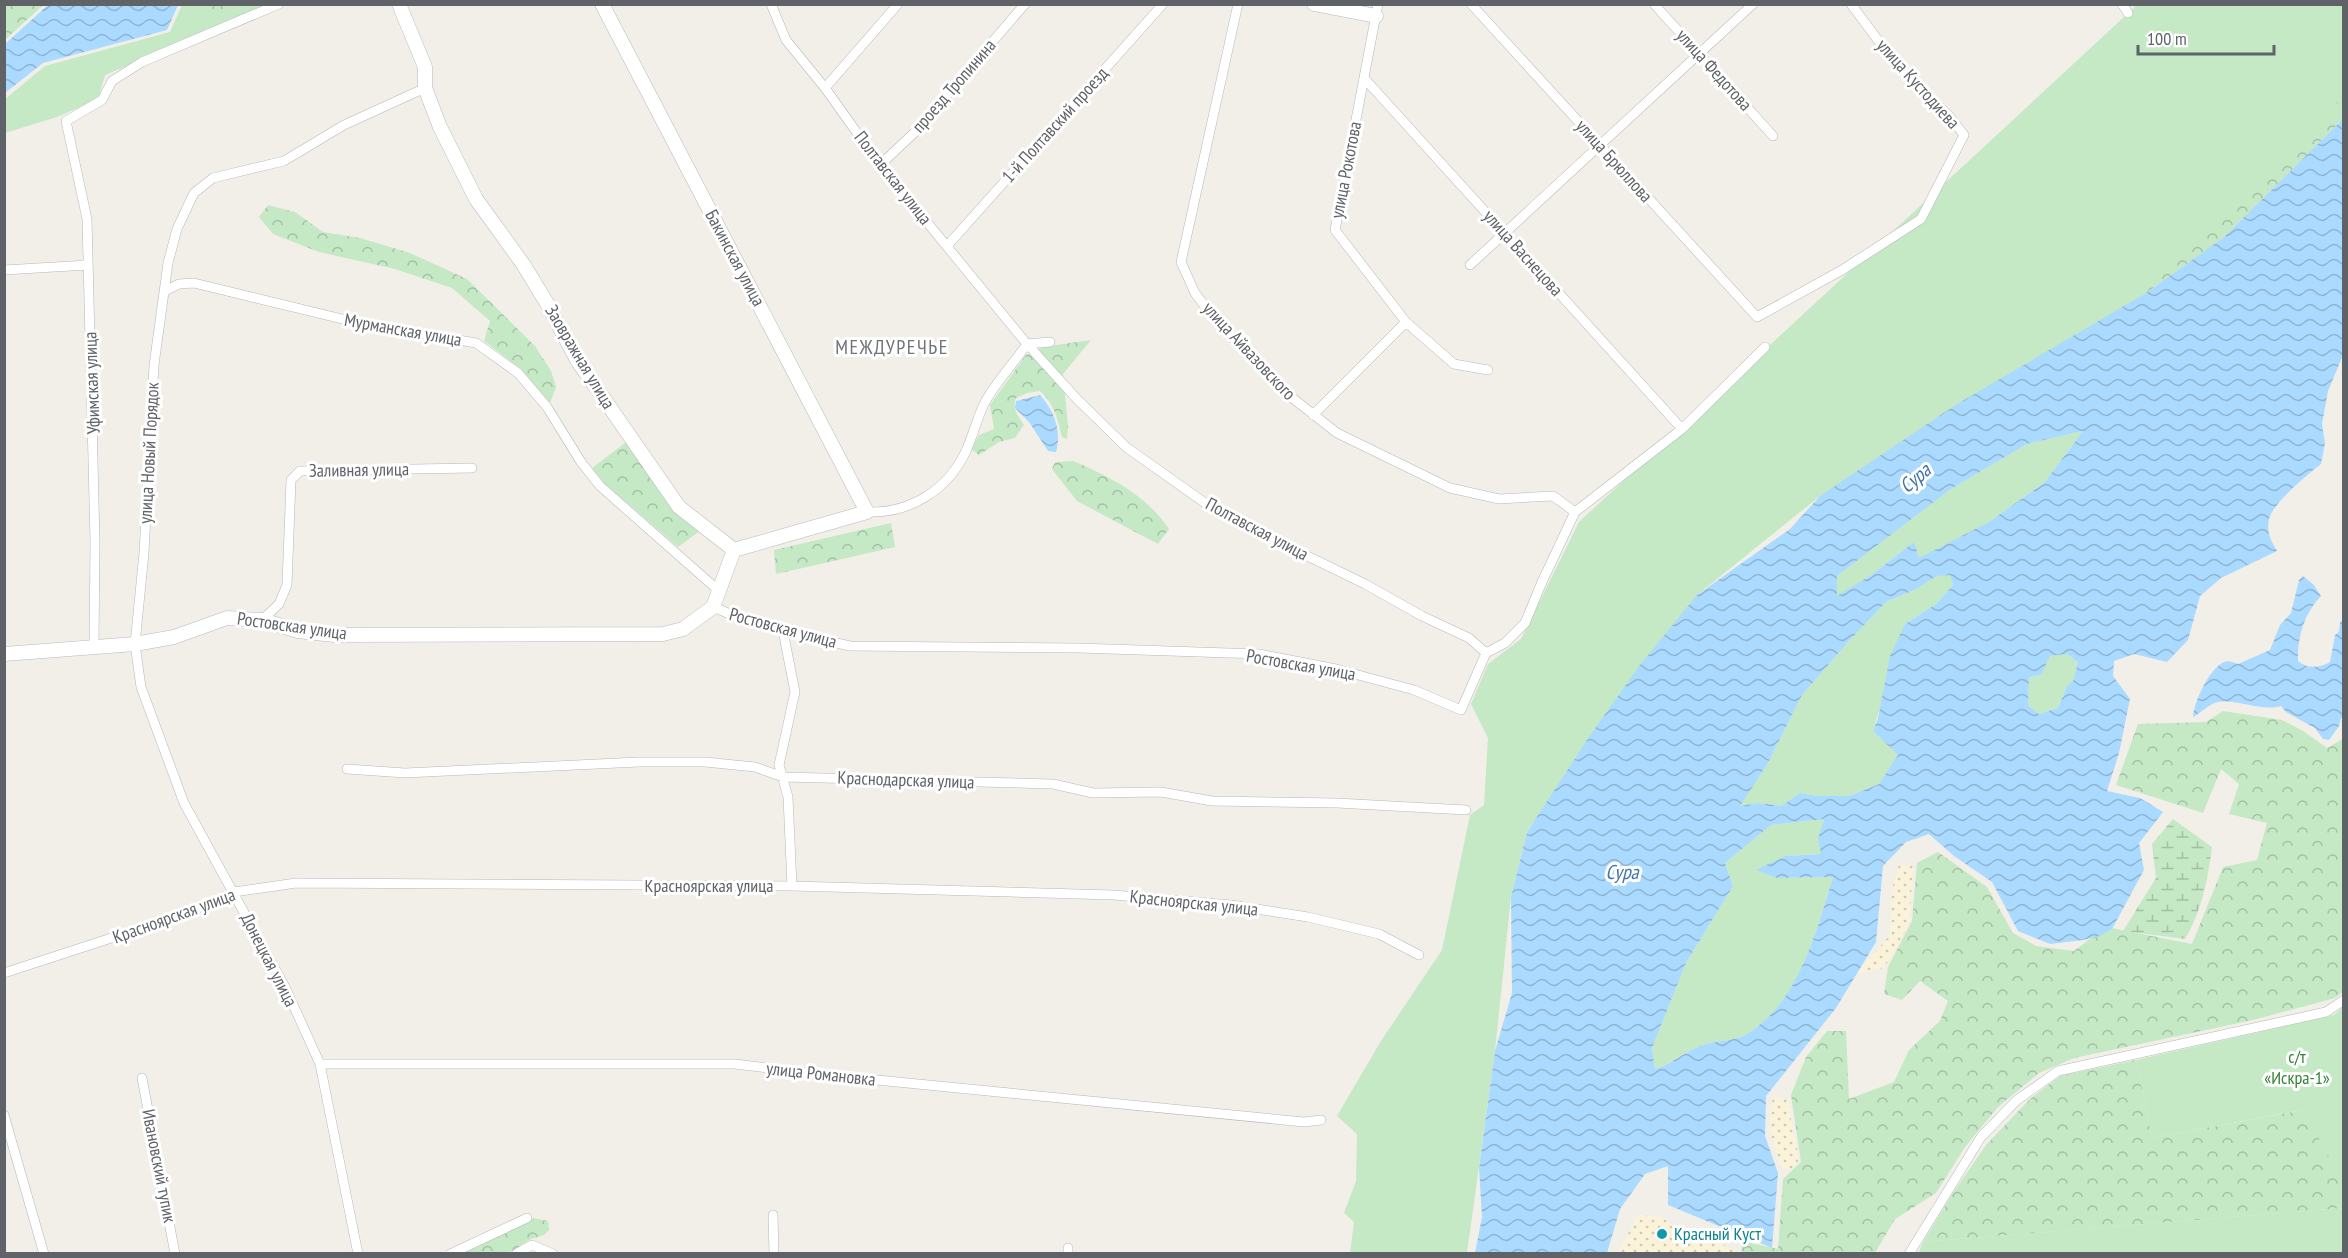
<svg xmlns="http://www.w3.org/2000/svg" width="2348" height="1258" viewBox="0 0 2348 1258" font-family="'PT Sans Narrow',sans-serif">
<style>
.green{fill:#c5e8c5}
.forest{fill:url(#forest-crowns)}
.wetland{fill:url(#wetland-marsh)}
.sand{fill:url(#sand-dots)}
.water{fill:url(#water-waves);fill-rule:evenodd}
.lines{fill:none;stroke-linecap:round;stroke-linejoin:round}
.street-casing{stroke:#b5b8bc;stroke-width:10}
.secondary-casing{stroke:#b6babf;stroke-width:15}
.street{stroke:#fff;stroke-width:9}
.secondary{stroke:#fff;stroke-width:14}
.culture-dot{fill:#0f9aa8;stroke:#fff;stroke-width:2}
.labels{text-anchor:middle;stroke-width:6;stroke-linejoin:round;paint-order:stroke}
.street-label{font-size:18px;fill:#5f6368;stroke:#fff}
.park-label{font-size:18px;fill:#348238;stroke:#fff}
.culture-label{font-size:18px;fill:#0d838f;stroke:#fff;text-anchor:start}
.neighbourhood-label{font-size:20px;letter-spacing:1.5px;fill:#70757a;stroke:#fff}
.water-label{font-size:20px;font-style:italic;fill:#4174aa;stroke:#fff}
</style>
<defs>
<pattern id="forest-crowns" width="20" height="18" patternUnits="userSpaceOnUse" patternTransform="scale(1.5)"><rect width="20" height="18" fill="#c5e8c5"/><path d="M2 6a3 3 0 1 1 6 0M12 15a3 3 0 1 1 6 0" fill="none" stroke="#a3c0a4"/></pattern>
<pattern id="wetland-marsh" width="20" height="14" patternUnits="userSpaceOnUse" patternTransform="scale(1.5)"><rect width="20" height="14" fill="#c5e8c5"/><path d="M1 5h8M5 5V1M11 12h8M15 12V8" fill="none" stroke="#a3c0a4"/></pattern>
<pattern id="sand-dots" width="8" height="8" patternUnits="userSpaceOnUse" patternTransform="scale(1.5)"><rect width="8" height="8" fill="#fbf3d9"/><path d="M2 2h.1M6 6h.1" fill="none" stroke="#cec8b4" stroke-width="1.8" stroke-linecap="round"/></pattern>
<pattern id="water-waves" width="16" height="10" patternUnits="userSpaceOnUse" patternTransform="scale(1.5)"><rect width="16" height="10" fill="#aadaff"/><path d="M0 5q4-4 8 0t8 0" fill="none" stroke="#8eb4d2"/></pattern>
</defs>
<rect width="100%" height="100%" fill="#f1efe8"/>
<!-- green -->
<path class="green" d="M182,5H271L105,75L98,99L57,117L5,133L4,100L45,66L170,32Z
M2137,5H2343V101L2146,293L1820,496L1697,595L1527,831L1511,897L1495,1051L1467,1253H1350L1354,1222L1344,1213L1356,1181L1357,1134L1337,1116L1381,1041L1442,950L1470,815L1484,805L1488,738L1471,704L1488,664L1521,639L1579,522Z
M2083,431L2044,483L1989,522L1919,559L1914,542L1871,575L1837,597V576L1951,489L2027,444Z
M1950,574L1953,585L1936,604L1905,624L1873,731L1899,755L1879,784L1849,796H1818L1800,793L1781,806L1759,803L1739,807L1768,763L1802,695L1849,641L1886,602L1916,589L1937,576Z
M2067,654L2078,662L2073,682L2067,686L2058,708L2039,714L2028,705L2029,677L2041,675L2049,656Z
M1824,819L1818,838L1822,854L1785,856L1777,878L1833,877C1815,932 1800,1004 1745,1035C1732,1042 1714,1040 1700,1046C1684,1052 1672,1063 1655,1069L1652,1048L1686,963L1733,886L1725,863L1771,825Z
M2343,1007V1162H2332L2302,1110L2152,1138L2136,1060L2334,1015Z
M2343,1208V1253L1918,1254L1923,1242Z"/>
<!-- forest -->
<path class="forest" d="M5,4H43V5L5,40Z
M195,5V4L247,5L226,12L197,18Z
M2343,97V119L2224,237L2146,293L2165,265L2239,200Z
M268,205L295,212L323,232L360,238L410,253L467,279L535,346L551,371L556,387L550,403L521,369L484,341L490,321L452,288L395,269L319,252L273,234L259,217Z
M1091,340L1063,374L1068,426L1067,439L1062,437C1057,418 1055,405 1040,391L1027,393L1016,398C1012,409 1018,416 1024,425L1015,438L999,442L979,455L971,449L979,435L994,429L990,405L1026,355L1043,347Z
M629,440L701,530L678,547L604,483L592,468Z
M1073,461C1111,477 1146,495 1169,529L1158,544L1077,501L1052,469L1055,462Z
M891,523L895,547L776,574L774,550Z
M2223,711L2282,720L2303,731L2327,748L2343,739L2344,991L2335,998L2253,1020L2074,1058L2039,1073L1998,1107L1965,1147L1936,1193L1895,1219L1875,1253H1742L1741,1241L1778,1249L1783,1179L1801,1162L1791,1095L1806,1057L1827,1031H1846L1849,1099L1894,1082L1909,1050L1940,1021L1948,1001L1920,981L1902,1000L1884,994L1888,967L1912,921L1917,863L1938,852L1987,887L2013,933L2036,946L2074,951L2106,927L2192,944L2223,867L2257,860L2267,823L2229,814L2239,784L2221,769L2203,813L2116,785L2138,724L2206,722Z
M2136,1060L2152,1138L2303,1110L2332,1162H2343V1208L1923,1242L1953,1193L1986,1145L2030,1099L2060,1076Z
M533,1218L548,1221L549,1230L544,1235L531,1239L512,1251L502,1253L459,1254Z"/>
<!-- wetland -->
<path class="wetland" d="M2173,819L2212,847C2208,878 2202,911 2185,939L2123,931L2156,878L2152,844Z"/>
<!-- sand -->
<path class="sand" d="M1899,864L1913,866L1909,924L1892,956L1883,968L1857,973L1890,935L1892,889Z
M1774,1094L1789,1101C1791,1110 1790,1118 1792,1126C1795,1139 1798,1147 1798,1161L1791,1169H1783L1779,1166C1779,1154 1774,1148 1772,1138C1769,1122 1770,1109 1774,1094Z
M1638,1215L1661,1217L1676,1227L1706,1237L1735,1250L1736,1253H1618Z"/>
<!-- water -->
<path class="water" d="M48,5V4L178,5L167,30L43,63L5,93V44Z
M2343,119V355L2328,391L2322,424L2325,443L2321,464C2307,475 2273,503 2269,519C2266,531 2271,541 2277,551L2221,578L2200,596L2188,640L2167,662L2134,654L2114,661L2113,676L2130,699L2119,753L2107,791L2140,798L2163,812L2139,843L2144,870L2112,929L2100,936L2083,940L2050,944L2018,931L1992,882L1954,856L1929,834L1906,842L1883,866L1876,942L1836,1008L1766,1096L1765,1136L1778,1173L1772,1248L1668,1205V1166L1645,1174L1620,1209L1607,1253H1475L1482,1217L1479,1168L1495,1051L1512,993L1511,897L1527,832L1591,734L1640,665L1697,595L1790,529L1820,496L1954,406L2146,293L2224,237ZM2083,431L2044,483L1989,522L1919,558L1914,542L1871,575L1837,596V576L1951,489L2027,444ZM1950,575L1953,585L1936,604L1905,624L1890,656L1878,718L1873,731L1898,755L1879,784L1849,796H1818L1800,793L1781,806L1759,803L1740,806L1768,763L1802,695L1849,641L1886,602L1916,589L1937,576ZM2067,654L2078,662L2073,681L2067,686L2058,708L2039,714L2028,705L2029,677L2041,675L2050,656ZM1824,819L1818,838L1821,854L1785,856L1756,870L1777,878L1833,877C1816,932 1798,1005 1745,1035C1732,1042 1714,1040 1700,1046C1684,1052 1672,1064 1655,1069L1652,1048L1686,963L1733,886L1725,863L1771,825Z
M1040,395C1054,411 1062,430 1056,452L1048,451L1029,422L1015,408L1016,401Z
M2303,576L2313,584L2321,596C2304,613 2297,638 2298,661C2307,669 2320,668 2330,662L2335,635L2339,632L2340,622L2343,620V718H2341L2339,726L2329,740L2323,739L2315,728L2286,712L2281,706C2261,712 2239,699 2218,702C2210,703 2201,713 2193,717C2194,701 2210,668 2224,662C2229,660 2233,662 2238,664L2270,650L2280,625L2291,613L2299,580Z"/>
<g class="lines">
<defs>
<path id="street" d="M771,4L786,40L825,88L880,165L1027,344L1076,398L1126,447L1219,513L1365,584L1422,616L1469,638L1486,653
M1238,4L1181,262L1195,293L1213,317L1281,389L1337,433L1450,488L1499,499L1553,496L1575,512
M1378,4L1335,230L1406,322L1454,364L1488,370
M1471,4L1757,317L1842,270L1921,219L1964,135L1950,117L1892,59L1851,4
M1654,4L1773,136
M2122,4L2128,13
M1364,78L1682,429
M825,88L898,4
M880,165L914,133L1025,4
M947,246L1163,4
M1470,265L1753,4
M4,270L88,265
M165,291L179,284L194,283L363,324L476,343L518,373L547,407L581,462L600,486L719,591
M1027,344L1050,342
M1313,415L1406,322
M867,512C909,514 948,490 966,451C973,435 977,419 984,404C995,383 1014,363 1027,344
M713,607L735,616L783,631L850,646L1079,648L1259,654L1336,669L1414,690L1461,710L1486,653L1505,643L1525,623L1542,582L1575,512L1682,429L1765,347
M262,620L279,604L287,585L291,480L300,471L472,468
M783,631L795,692L779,765L788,797L792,886
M94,647L95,541L87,219L66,121L102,100L112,81L142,62L279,4
M347,769L405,773L639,762H705L755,767L783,777L1053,784L1093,793L1161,792L1212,801L1337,803L1466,810
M4,973L185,914L234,892L296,883L792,886L1113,895L1231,905L1308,917L1379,934L1419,955
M320,1064H735L816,1074L1304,1122L1321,1120
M142,1078L175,1254
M4,1115L44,1254
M773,1215L774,1254
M358,1254L320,1064L286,989L184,803L141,687L135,644L144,553L154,365L168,263L177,229L194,193L213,178L284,161L344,125L425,88
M450,1254L527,1218
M516,1254L532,1245L553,1254
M1068,1254V1248
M1909,1254L1981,1137L2017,1100L2058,1071L2326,1012L2344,1000"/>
<path id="secondary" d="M399,4L425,67V88L440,127L476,199L523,264L548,305L577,360L679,507L734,550
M602,4L867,512L734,550
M1314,4L1376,16
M4,654L135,644L174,637L227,618L262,620L298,631L334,635L663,634L683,629L713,607L734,550"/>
</defs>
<!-- street casing -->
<use href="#street" class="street-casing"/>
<!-- secondary casing -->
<use href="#secondary" class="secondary-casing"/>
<!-- street -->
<use href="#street" class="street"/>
<!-- secondary -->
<use href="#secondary" class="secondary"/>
</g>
<!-- markers -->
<circle class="culture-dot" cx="1662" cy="1234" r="6"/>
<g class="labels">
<!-- street labels -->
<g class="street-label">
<text transform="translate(1714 70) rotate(48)" y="6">улица Федотова</text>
<text transform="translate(1918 84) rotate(48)" y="6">улица Кустодиева</text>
<text transform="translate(954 86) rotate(-49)" y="6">проезд Тропинина</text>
<text transform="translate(1055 125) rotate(-48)" y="6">1-й Полтавский проезд</text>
<text transform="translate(1614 161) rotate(48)" y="6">улица Брюллова</text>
<text transform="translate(1346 170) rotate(-79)" y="6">улица Рокотова</text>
<text transform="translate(893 178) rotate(52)" y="6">Полтавская улица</text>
<text transform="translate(1523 253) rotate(48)" y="6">улица Васнецова</text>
<text transform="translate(735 258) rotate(62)" y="6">Бакинская улица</text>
<text transform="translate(403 330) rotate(10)" y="6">Мурманская улица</text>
<text transform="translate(1249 351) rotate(47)" y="6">улица Айвазовского</text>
<text transform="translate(580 357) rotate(59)" y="6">Заовражная улица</text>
<text transform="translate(92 383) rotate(-92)" y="6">Уфимская улица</text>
<text transform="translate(149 453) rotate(-87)" y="6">улица Новый Порядок</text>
<text transform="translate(359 470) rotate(-1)" y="6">Заливная улица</text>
<text transform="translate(1257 529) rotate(28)" y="6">Полтавская улица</text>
<text transform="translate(292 626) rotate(8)" y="6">Ростовская улица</text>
<text transform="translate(783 628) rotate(15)" y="6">Ростовская улица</text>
<text transform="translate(1301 665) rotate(10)" y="6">Ростовская улица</text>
<text transform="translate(906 780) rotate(2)" y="6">Краснодарская улица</text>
<text x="709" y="892">Красноярская улица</text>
<text transform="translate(1194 903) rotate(6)" y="6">Красноярская улица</text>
<text transform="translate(174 916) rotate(-20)" y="6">Красноярская улица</text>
<text transform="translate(269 960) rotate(63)" y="6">Донецкая улица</text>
<text transform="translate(821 1074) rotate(6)" y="6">улица Романовка</text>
<text transform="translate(159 1166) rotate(79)" y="6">Ивановский тупик</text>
</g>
<!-- park labels -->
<g class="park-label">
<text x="2297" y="1063">с/т<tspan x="2297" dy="21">«Искра-1»</tspan></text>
</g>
<!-- culture labels -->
<g class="culture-label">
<text x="1674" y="1240">Красный Куст</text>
</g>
<!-- neighbourhood labels -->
<g class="neighbourhood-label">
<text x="892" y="354">МЕЖДУРЕЧЬЕ</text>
</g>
<!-- water labels -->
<g class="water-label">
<text transform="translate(1915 478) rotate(-40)" y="7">Сура</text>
<text x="1622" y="879">Сура</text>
</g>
</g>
<!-- border -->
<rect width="2348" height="1258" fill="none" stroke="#5f6368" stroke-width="12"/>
<!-- scale -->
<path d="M2138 45v9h136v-9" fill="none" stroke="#5f6368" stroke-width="3"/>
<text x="2147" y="45" font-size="18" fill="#5f6368" stroke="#ffffff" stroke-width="4.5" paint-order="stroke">100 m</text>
</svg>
